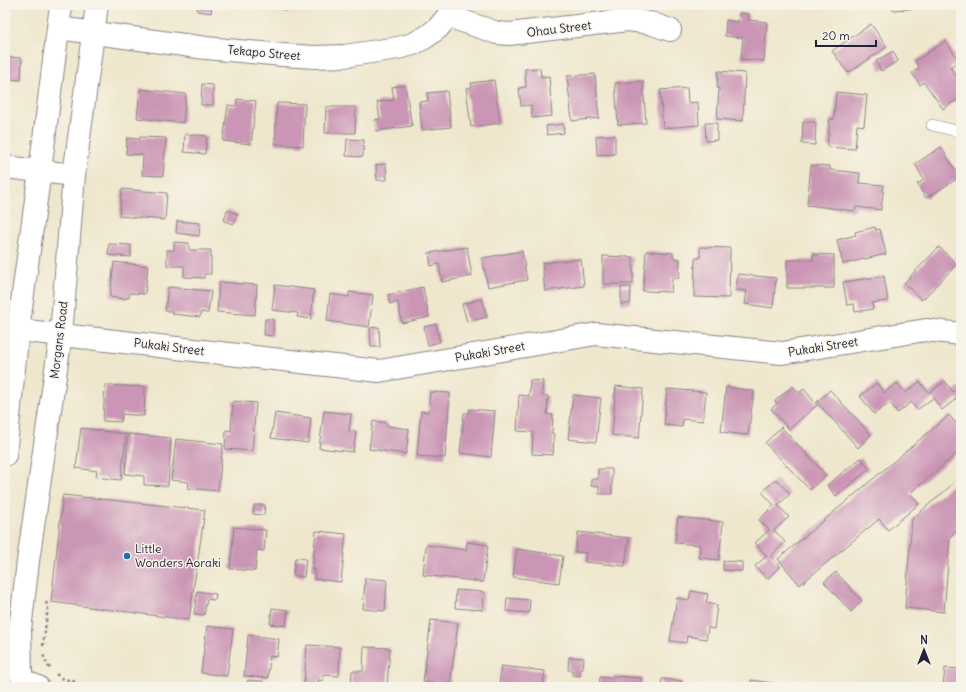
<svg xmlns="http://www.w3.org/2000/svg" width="966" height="692" viewBox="0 0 966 692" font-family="Delius,sans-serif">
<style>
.building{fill:#cb95b5}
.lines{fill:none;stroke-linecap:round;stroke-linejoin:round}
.service-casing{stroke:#888484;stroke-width:12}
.minor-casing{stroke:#888484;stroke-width:24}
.tertiary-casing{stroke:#888484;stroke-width:24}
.path{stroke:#888484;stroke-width:2.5;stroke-dasharray:3 3;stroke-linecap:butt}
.service{stroke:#fff;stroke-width:11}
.minor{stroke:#fff;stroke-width:22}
.tertiary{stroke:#fff;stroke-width:22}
.poi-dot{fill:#1f6fb2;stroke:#f7f3e8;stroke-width:1.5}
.labels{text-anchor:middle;stroke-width:3;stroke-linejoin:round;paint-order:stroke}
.street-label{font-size:12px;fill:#22223b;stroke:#f7f3e8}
.poi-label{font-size:12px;fill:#22223b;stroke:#f7f3e8;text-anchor:start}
</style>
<rect width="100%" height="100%" fill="#f7f3e8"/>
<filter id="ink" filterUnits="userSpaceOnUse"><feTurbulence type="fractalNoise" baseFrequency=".025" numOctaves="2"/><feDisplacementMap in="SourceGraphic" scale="8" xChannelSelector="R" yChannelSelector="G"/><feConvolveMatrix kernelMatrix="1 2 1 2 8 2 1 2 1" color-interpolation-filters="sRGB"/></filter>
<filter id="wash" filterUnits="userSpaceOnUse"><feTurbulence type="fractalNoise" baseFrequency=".012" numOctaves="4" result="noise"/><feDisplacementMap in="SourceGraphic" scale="16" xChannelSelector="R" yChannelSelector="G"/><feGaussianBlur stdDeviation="0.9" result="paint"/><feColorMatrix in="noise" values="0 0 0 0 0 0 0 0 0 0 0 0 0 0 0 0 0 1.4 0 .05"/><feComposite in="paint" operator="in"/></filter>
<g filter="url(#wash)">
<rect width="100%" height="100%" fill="#efe7cd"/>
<g id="blocks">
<!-- building -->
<path class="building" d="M5,5H11L5,26Z
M198,5H212L211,13L197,11Z
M283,5H307V11L283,10Z
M892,5H925V8L893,10Z
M739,13L749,14L748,20L767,22L764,61L741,59L743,38L725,36L726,20L738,22Z
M871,24L887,47L848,73L832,51Z
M946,41L959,61L950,67L961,83V97L943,109L924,82L920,85L912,73L919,68L915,61Z
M893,51L898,61L881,71L876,61Z
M5,57L22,58L21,80L5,79Z
M540,68L541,77L549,76L552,116L532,118L531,105L521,106L519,88L526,87L525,69Z
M718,71L745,73L743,121L717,119L719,88H717Z
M595,74L599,118L572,121L567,76Z
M494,80L500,123L471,127L466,88L472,87L471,83Z
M643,81L646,123L618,125L615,83Z
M202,84L213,85V105H201Z
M405,85L412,126L376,131L374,120L380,119L377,102L394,100L392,87Z
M687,88L688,103L698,102L699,125L663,128L660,90Z
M140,89L186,94L183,123L137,118Z
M447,91L451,127L422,130L419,102L428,101L427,93Z
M836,92L867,95L864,126L857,125L855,149L827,147L830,119H834Z
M237,99L256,101L251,144L223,141L228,105L236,106Z
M277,103L305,104L303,146L275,144Z
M326,107H356L355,133H325Z
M803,122H816L815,145L802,144Z
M705,123H717V140L706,141Z
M563,124L564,133L547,135L546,126Z
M185,134L207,136L205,154L184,152Z
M615,135V154L597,155L596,136Z
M140,137L166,138L163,176L142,175L143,155L126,154L127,138L140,139Z
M347,139L364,140L363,157L346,156Z
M941,147L960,177L926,198L917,184L924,180L915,164Z
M386,164L387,180H377L376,165Z
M811,165L830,166V170L860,173L859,183L884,185L881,210L856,207L855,211L807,205Z
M122,189L167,193L165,220L119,216Z
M227,210L238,214L234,224L224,221Z
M177,221L200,223L199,236L176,233Z
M875,227L876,230L880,229L886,254L843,264L837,240L856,235L855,232Z
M958,241H961V259L956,258Z
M174,242L189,243V250H211V274H204V278L184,277V266H167V250H174Z
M109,244L131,245V257L108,255Z
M467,247L472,276L442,282L439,264L431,266L429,253Z
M700,247L730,248L729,298L694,297L695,258H700Z
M939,247L957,264L922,300L904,283Z
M522,251L527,280L488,287L482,258Z
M646,251L673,253V258L680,259L679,278H672L671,292L643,291Z
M813,254L834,255V288H787V260H813Z
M603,256L633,257V284H603Z
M581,259L584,286L545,291L542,263Z
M114,262L148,266L145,294L130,293L129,298H125V299L110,297Z
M738,274L776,278L773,308L745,304L747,291L736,290Z
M884,276L888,301L872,303L873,309L855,312L854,304L847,305L843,282Z
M219,282L257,285L255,315L217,312Z
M275,285L314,290L311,319L297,317L298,313L272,310Z
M168,287L211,291L208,313L201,312L200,317L172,314V311H165Z
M423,287L429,317L402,323L398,302L390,304L388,295Z
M621,287H631L630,304H621Z
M349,292L373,295L369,327L327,321L330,294L349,297Z
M482,299L487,317L467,322L462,304Z
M265,319H273V336L264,335Z
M436,324L440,342L428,345L424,327Z
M379,327L380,347H371L370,328Z
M530,380L543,381L542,396H548L547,414L553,415L552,433L554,434L553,455L532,454L533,432L517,431L519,395L529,396Z
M945,381L953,392L961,386V403L957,398L942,410L933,398L917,410L911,402L898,413L890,403L874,414L860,396L877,383L884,393L897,383L905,393L920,382L929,393Z
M105,385L145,387L144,416L122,414L121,422L103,421Z
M616,386L643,389L639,438L612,435Z
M793,386L799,393L804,389L817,405L789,429L771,409L777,404L775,401Z
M726,387L754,391L748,435L721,432Z
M667,389L706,392L703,421L683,419L682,427L664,425Z
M830,390L871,435L858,448L817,402Z
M430,392L450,393L445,458L417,456L421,411L428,412Z
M573,395L601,398L596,442L568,439Z
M233,401L256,403L252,451L225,449L226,430L231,431Z
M469,409L495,411L491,457L460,453L464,413H469Z
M324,411L351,414L349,431L356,432L353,452L319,448Z
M275,413L311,418L308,443L271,438Z
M949,415L961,429V450L910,493L919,504L888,530L879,519L800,585L778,559Z
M373,421L387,423V426L409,429L406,454L369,449Z
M781,427L826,475L810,490L765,443Z
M81,428L126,434L121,480L96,477L97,471L76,468Z
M128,434L171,438L168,486L144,485V476L125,474Z
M176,439L223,444L218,491L188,488L189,482L171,480Z
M861,458L869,469L836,496L827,485Z
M598,469H612V494H599V486H591V479H598Z
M961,477V527L950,537L944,612L905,608L912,519Z
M776,479L790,494L778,505L789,517L774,530L785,542L771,556L780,566L767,579L755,566L767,556L755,543L769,530L759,520L774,505L762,492Z
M63,495L205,510L189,620L51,602Z
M254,505H265L264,515L253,514Z
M678,517L723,522L719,560L699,558L700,545L675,543Z
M234,527L266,530L264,551L257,550L255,571L230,569Z
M316,531L346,534L341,582L314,579L315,570H312Z
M578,532L629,538L625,566L585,562L586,553L575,552Z
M467,542L488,545L483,582L423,575L426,545L466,550Z
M517,549L563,556L559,583L513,577Z
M295,558L306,559L304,577L293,575Z
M723,561L742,562V571L723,570Z
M836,572L862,601L851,612L824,582Z
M365,578L387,580L385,611L363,609Z
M456,590L484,592L483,610L455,608Z
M197,591L216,594L215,600L207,599L204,615L194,614Z
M691,591L708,594L706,603L717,605L714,629L708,628L706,639L687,636L686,643L670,641L677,598L689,600Z
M507,598L530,600L529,613L506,611Z
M272,608L288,610L286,626L270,624Z
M431,620L458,623L450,685L423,682Z
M207,626L233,629L227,676L201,673Z
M248,635L279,639L277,657L270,656L268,678L244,676Z
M307,645L340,647L339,676L323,675V681L318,680V685L304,684Z
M364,647L390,648L387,687H351L352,671H363Z
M569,657L584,658L583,669H580V676L572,675V670H568Z
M501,666L545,671L543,687H499Z
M945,668L961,669V687H943Z
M613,676L642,678V687H599L600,677L613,678Z
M662,679L682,681V686L685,687H661Z
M248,680L263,681L262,687H247Z
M751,680L779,684L778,687H751Z"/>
</g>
</g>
<g filter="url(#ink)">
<use href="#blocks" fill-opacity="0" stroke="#888484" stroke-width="1"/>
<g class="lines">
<defs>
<path id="service" d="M932,125L961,132"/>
<path id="minor" d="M448,16L497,33L509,34L628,20L650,23L670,30
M58,28L206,48L283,55L315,57L344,56L398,48L413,44L426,37L438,28L448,16L452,5
M5,167L74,175
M18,330L379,371L596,334L782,353L926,330L961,334"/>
<path id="tertiary" d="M5,455L18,330L40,171L61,5
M21,675L20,630L28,561L61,335L74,175L97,5
M29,683L38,687"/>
</defs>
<!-- service casing -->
<use href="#service" class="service-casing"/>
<!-- minor casing -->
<use href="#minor" class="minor-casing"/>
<!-- tertiary casing -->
<use href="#tertiary" class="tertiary-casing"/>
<!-- path -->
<path class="path" d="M43,646L48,607L46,602
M43,655L48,666L51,669
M56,674L61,678L76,682L82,687
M67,687L68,680"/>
<!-- service -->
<use href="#service" class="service"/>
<!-- minor -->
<use href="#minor" class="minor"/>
<!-- tertiary -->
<use href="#tertiary" class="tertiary"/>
</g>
</g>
<!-- markers -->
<circle class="poi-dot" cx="127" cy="556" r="4"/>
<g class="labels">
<!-- street labels -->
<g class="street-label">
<text transform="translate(559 29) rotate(-7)" y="4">Ohau Street</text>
<text transform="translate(264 53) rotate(5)" y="4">Tekapo Street</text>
<text transform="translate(59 340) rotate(-83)" y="4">Morgans Road</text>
<text transform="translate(169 347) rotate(7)" y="4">Pukaki Street</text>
<text transform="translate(823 347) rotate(-9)" y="4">Pukaki Street</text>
<text transform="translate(490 352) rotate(-10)" y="4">Pukaki Street</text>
</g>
<!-- poi labels -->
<g class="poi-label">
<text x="135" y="553">Little<tspan x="135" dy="14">Wonders Aoraki</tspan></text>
</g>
</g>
<!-- margin -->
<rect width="966" height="692" fill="none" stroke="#f7f3e8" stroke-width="20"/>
<!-- north arrow -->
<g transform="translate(924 650)" stroke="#f7f3e8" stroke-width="3" paint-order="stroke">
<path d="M0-3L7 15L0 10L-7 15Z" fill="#22223b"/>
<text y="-6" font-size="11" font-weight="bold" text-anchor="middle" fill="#22223b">N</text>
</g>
<!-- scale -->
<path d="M816 40v6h60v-6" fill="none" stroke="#22223b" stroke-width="2"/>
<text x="822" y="40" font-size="12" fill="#22223b" stroke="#f7f3e8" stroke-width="3" paint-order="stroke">20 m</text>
</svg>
